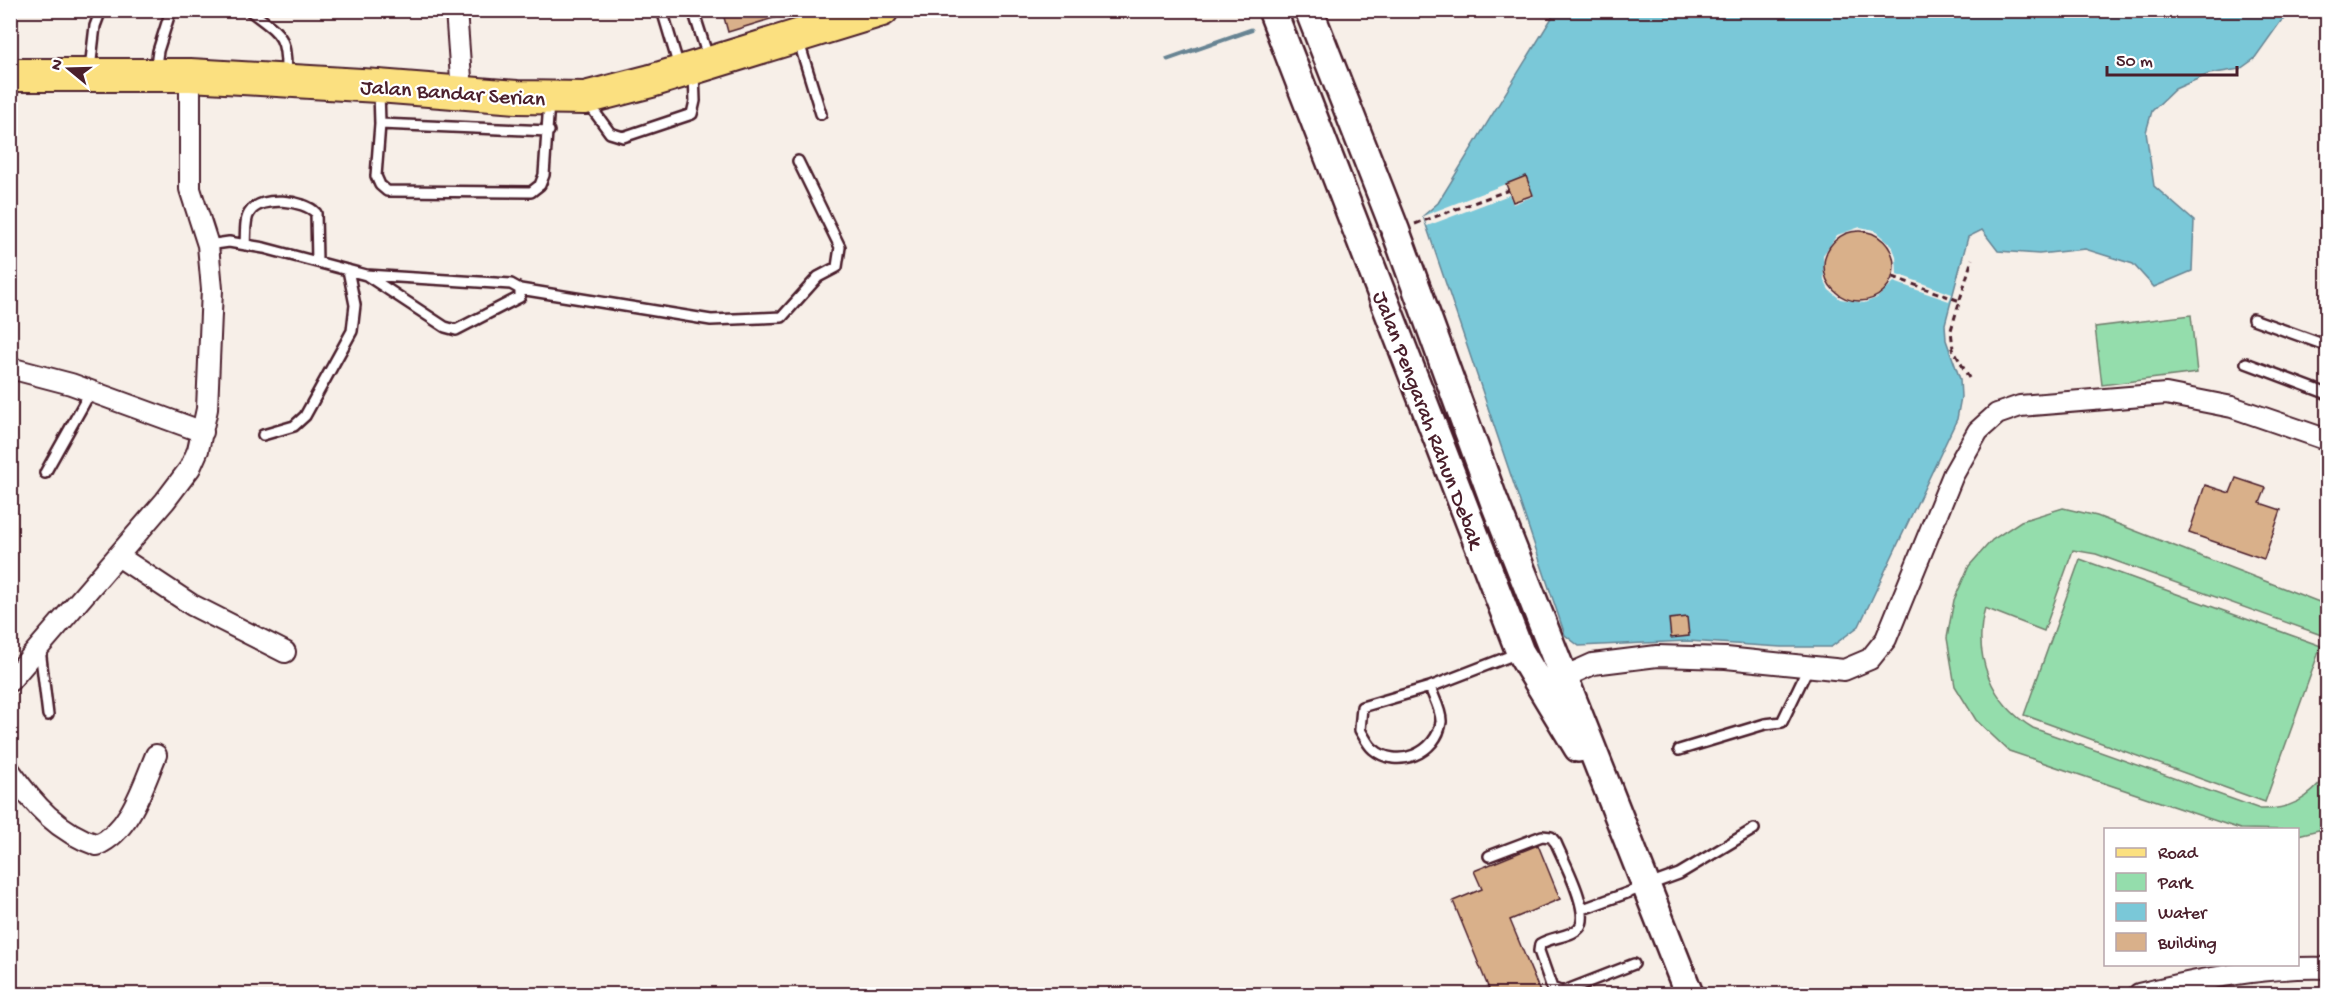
<svg xmlns="http://www.w3.org/2000/svg" width="2338" height="1005" viewBox="0 0 2338 1005" font-family="'Gochi Hand',sans-serif">
<style>
.green{fill:#94ddac;stroke:#6f7e6c;stroke-width:1.5}
.water{fill:#7ac8d8;stroke:#678493;stroke-width:1.5}
.pier{fill:#f7efe8}
.lines{fill:none;stroke-linecap:round;stroke-linejoin:round}
.stream{stroke:#678493;stroke-width:5}
.building{fill:#d9b08a;stroke:#4a1f2b;stroke-width:1.5}
.lane-casing{stroke:#4a1f2b;stroke-width:14}
.street-casing{stroke:#4a1f2b;stroke-width:24}
.secondary-casing{stroke:#4a1f2b;stroke-width:32}
.primary-casing{stroke:#4a1f2b;stroke-width:36}
.path{stroke:#4a1f2b;stroke-width:3;stroke-dasharray:6 4.5;stroke-linecap:butt}
.lane{stroke:#fff;stroke-width:9}
.street{stroke:#fff;stroke-width:20}
.secondary{stroke:#fff;stroke-width:27}
.primary{stroke:#fbe080;stroke-width:32}
.labels{text-anchor:middle;stroke-width:4.5;stroke-linejoin:round;paint-order:stroke}
.street-label{font-size:22px;fill:#4a1f2b;stroke:#fff}
</style>
<rect width="100%" height="100%" fill="#f7efe8"/>
<filter id="ink" filterUnits="userSpaceOnUse"><feTurbulence type="fractalNoise" baseFrequency=".0167" numOctaves="2"/><feDisplacementMap in="SourceGraphic" scale="12" xChannelSelector="R" yChannelSelector="G"/><feConvolveMatrix kernelMatrix="1 2 1 2 8 2 1 2 1" color-interpolation-filters="sRGB"/></filter>
<g filter="url(#ink)">
<!-- green -->
<path class="green" d="M2191,315L2197,373L2102,385L2095,327Z
M2063,508L2097,516L2327,605V640L2324,636L2096,554L2073,550L2044,631L1985,608C1972,655 1991,703 2033,728L2260,809C2290,810 2309,799 2327,775V828L2298,835V830L2240,829L2009,751L1976,720L1955,686L1947,638L1954,600L1969,566L1992,540L2021,521Z
M2080,559L2321,646L2265,802L2024,715Z"/>
<!-- water -->
<path class="water" d="M1556,11H2299L2281,21L2254,59L2240,69L2209,74L2175,89L2152,111L2146,132L2154,186L2194,221L2192,271L2154,287L2133,264L2085,249L2039,254L1998,251L1982,230L1968,237L1945,324L1946,340L1960,379L1961,397L1957,419L1859,626L1831,647H1781L1688,641L1579,646L1565,635L1423,216L1438,203Z"/>
<!-- pier -->
<path class="pier" d="M1526,176L1534,196L1513,204L1509,195L1427,226L1423,216Z
M1860,227L1874,230L1892,246L1896,256L1897,274L1952,294L1949,301L1894,282L1877,298L1864,303L1840,299L1829,290L1824,280L1823,255L1837,235Z"/>
<g class="lines">
<!-- stream -->
<path class="stream" d="M1168,59L1251,30"/>
</g>
<!-- building -->
<path class="building" d="M722,10H787V14L728,32Z
M1526,176L1533,195L1513,202L1506,184Z
M1824 266a35 35 0 1 1 70 0a35 35 0 1 1-70 0Z
M2236,478L2266,488L2260,503L2281,510L2264,559L2189,533L2205,485L2230,493Z
M1687,617L1689,636L1671,638L1669,619Z
M1538,845L1560,899L1510,920L1541,994H1491L1453,901L1482,889L1474,871Z"/>
<g class="lines">
<defs>
<path id="lane" d="M249,10C280,34 287,34 286,74
M662,10L679,67
M693,10L709,60
M798,39L821,114
M90,69L95,26L101,10
M155,72L158,51L171,10
M379,91L380,124L376,176L380,185L387,191L531,192L540,185L544,175L549,102
M588,103L610,133L623,137L692,114L695,101L694,73
M380,124L549,131
M208,245L229,242L264,248L366,275L511,284L520,289V297L456,330L445,327L366,275
M245,245C246,235 244,219 250,212C261,195 304,200 316,213L317,262
M520,289L711,320L782,317L818,277L837,267L840,247L798,161
M2253,319L2328,346
M2246,363L2328,394
M263,435L294,426L305,416L352,331L355,305L348,270
M45,473L91,391
M40,649L48,715
M1430,687C1433,696 1442,712 1441,722C1437,753 1397,770 1373,749C1368,745 1364,736 1360,730L1362,707L1430,687L1518,653
M1679,750L1765,724L1782,722L1808,668
M1489,856L1542,836L1551,837L1556,843C1563,860 1592,913 1579,928C1571,937 1550,937 1540,944L1539,951L1552,988L1562,992L1634,964
M1583,909L1679,874L1754,829"/>
<path id="street" d="M456,10L462,92
M10,368L71,384L203,432
M118,556L192,605L285,652
M1564,677L1593,664L1657,656L1726,658L1844,670L1870,659L1886,639L1953,475L1978,431L1997,414L2020,406L2166,394L2232,407L2328,440
M10,681L165,501L190,468L198,450L207,409L212,289L208,245L190,189V75
M10,771C34,805 58,832 97,845C130,831 143,786 156,755
M2139,994C2200,979 2264,966 2328,968"/>
<path id="secondary" d="M1272,10L1520,652L1578,748
M1309,10L1396,232L1494,501L1689,994"/>
<path id="primary" d="M10,75H190L378,86L517,97L585,98L651,81L882,10"/>
</defs>
<!-- lane casing -->
<use href="#lane" class="lane-casing"/>
<!-- street casing -->
<use href="#street" class="street-casing"/>
<!-- secondary casing -->
<use href="#secondary" class="secondary-casing"/>
<!-- primary casing -->
<use href="#primary" class="primary-casing"/>
<!-- path -->
<path class="path" d="M1415,224L1509,190
M1893,277L1960,301
M1969,378L1953,349L1951,330L1972,259"/>
<!-- lane -->
<use href="#lane" class="lane"/>
<!-- street -->
<use href="#street" class="street"/>
<!-- secondary -->
<use href="#secondary" class="secondary"/>
<!-- primary -->
<use href="#primary" class="primary"/>
</g>
</g>
<g class="labels">
<!-- street labels -->
<g class="street-label">
<text transform="translate(453 91) rotate(4)" y="8">Jalan Bandar Serian</text>
<text transform="translate(1430 419) rotate(69)" y="8">Jalan Pengarah Rahun Debak</text>
</g>
</g>
<!-- margin -->
<rect width="2338" height="1005" fill="none" stroke="#fff" stroke-width="36"/>
<rect x="18" y="18" width="2302" height="969" fill="none" stroke="#4a1f2b" stroke-width="2" filter="url(#ink)"/>
<!-- legend -->
<rect x="2104" y="828" width="195" height="138" fill="#ffffff" stroke="#b7a5aa" stroke-width="1.5"/>
<rect x="2116" y="848" width="30" height="9" fill="#fbe080" stroke="#b7a5aa" stroke-width="1.5"/>
<text x="2158" y="858" font-size="18" fill="#4a1f2b">Road</text>
<rect x="2116" y="873" width="30" height="18" fill="#94ddac" stroke="#b7a5aa" stroke-width="1.5"/>
<text x="2158" y="888" font-size="18" fill="#4a1f2b">Park</text>
<rect x="2116" y="903" width="30" height="18" fill="#7ac8d8" stroke="#b7a5aa" stroke-width="1.5"/>
<text x="2158" y="918" font-size="18" fill="#4a1f2b">Water</text>
<rect x="2116" y="933" width="30" height="18" fill="#d9b08a" stroke="#b7a5aa" stroke-width="1.5"/>
<text x="2158" y="948" font-size="18" fill="#4a1f2b">Building</text>
<!-- north arrow -->
<g transform="translate(69 69) rotate(289)" stroke="#ffffff" stroke-width="4.5" paint-order="stroke">
<path d="M0-4.5L10 22L0 15L-10 22Z" fill="#4a1f2b"/>
<text y="-9" font-size="16" font-weight="bold" text-anchor="middle" fill="#4a1f2b">N</text>
</g>
<!-- scale -->
<path d="M2107 66v9h130v-9" fill="none" stroke="#4a1f2b" stroke-width="3"/>
<text x="2116" y="66" font-size="18" fill="#4a1f2b" stroke="#ffffff" stroke-width="4.5" paint-order="stroke">50 m</text>
</svg>
